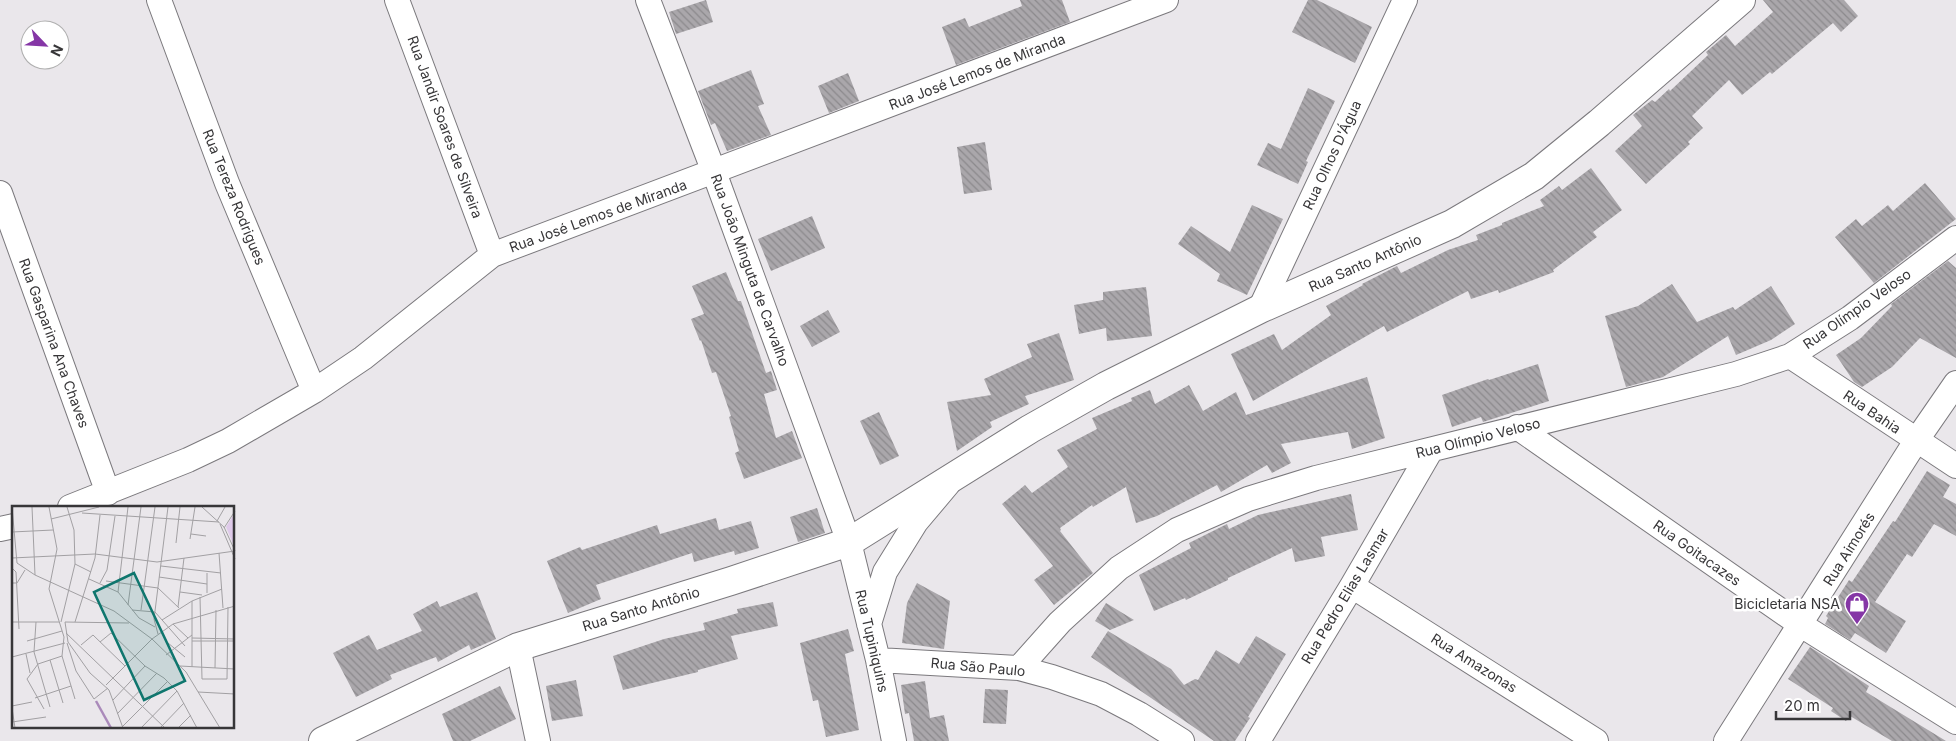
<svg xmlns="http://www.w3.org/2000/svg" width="1956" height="741" viewBox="0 0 1956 741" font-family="Inter,sans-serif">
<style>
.building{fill:url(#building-back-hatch)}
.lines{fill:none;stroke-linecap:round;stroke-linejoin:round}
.street-casing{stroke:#7b797d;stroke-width:26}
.secondary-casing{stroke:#7b797d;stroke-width:30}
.street{stroke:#fff;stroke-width:24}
.secondary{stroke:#fff;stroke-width:28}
.labels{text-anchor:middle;stroke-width:5;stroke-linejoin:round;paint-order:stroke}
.street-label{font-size:14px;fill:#373638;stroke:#fff}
.poi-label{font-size:14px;fill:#373638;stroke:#fff;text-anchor:end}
.inset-river{fill:none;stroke:#aa8aba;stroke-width:2.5}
.inset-road{fill:none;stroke:#a2a0a3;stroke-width:1}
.view{fill:#0f766e;fill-opacity:0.15;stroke:#0f766e;stroke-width:2.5}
.inset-edge{fill:none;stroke:#373638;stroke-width:2.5}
</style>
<defs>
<pattern id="building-back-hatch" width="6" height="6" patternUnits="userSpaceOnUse" patternTransform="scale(1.25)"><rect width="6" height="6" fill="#aaa7ab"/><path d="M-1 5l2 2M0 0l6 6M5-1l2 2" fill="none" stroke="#8b898c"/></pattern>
</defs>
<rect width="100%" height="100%" fill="#eae7eb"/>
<!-- building -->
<path class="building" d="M706,0L713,22L676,34L669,12Z
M1020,0H1062L1070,22L956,65L942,27L965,18L969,27L1022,6Z
M1308,0H1317L1372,27L1355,63L1292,32Z
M1763,0H1844L1858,16L1841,32L1833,23L1772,74L1770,72L1742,95L1729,80L1692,116L1703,128L1688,142L1690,144L1646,184L1615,151L1642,126L1633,115L1652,100L1655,102L1669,89L1670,91L1708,55L1706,52L1726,35L1735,46L1773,12Z
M751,70L764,104L758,106L771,135L727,151L715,123L711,125L698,91Z
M848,73L859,101L829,113L818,86Z
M1308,88L1335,101L1306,161L1308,162L1298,184L1257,165L1268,143L1281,149Z
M985,142L992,190L964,194L957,147Z
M1591,168L1622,210L1593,232L1597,237L1553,270L1554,272L1499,293L1498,290L1471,299L1468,291L1387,332L1384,326L1253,401L1231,354L1274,334L1282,350L1331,315L1326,306L1363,285L1362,284L1397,266L1401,273L1448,250L1478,240L1476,235L1502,225V223L1544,206L1540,200L1559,186L1562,190Z
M1925,183L1956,219L1874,283L1835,237L1856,219L1862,226L1888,205L1893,211Z
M1252,205L1283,219L1247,295L1217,281L1220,274L1178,244L1191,226L1230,252Z
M812,216L825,248L771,271L758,239Z
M1948,261L1956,268V358L1920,338L1892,367L1862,387L1854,382L1836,355L1861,338L1892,306L1891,304Z
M726,272L738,301H741L766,373L771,371L777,390L764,394L776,438L792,431L802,458L744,479L735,453L739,451L729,417L731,416L716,372L712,373L701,340L700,341L691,319L704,314L692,286Z
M1672,284L1697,322L1733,307L1735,310L1771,286L1795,324L1771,340L1736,355L1728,336L1663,377L1626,387L1605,316L1638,306Z
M1146,287L1152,336L1107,341L1106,328L1079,334L1074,305L1103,300V292Z
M828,310L840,332L812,347L800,326Z
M1059,333L1074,380L1025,396L1029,404L990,422L992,427L957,451L947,402L991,395L984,379L1032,357L1027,344Z
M1538,364L1549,401L1483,422L1481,417L1452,427L1442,395L1488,379L1489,380Z
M1367,377L1385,438L1352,449L1348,432L1281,444L1291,463L1272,473L1267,465L1221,492L1217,485L1157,516L1136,523L1126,487L1093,507L1092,505L1060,528L1061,530L1060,531L1093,573L1054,605L1034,580L1053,566L1002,504L1025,485L1032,493L1068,467L1057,450L1097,429L1092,418L1132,401L1131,398L1150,390L1155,404L1189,385L1203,411L1236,392L1246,415Z
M879,412L899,456L880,465L860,421Z
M1927,471L1950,485L1943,497L1956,504V536L1934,524L1912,557L1907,554L1875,602L1906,621L1886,653L1855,633L1850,640L1825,624L1828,618L1826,616L1849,580L1852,582L1893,521L1895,522Z
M1351,494L1358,530L1321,537L1325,556L1295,562L1292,548L1228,578V580L1186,600L1185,598L1154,611L1139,575L1191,548L1189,543L1227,524L1229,529L1258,515Z
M817,508L825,533L798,542L790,517Z
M716,518L719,530L751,521L759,548L735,555L734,551L694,562L692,553L596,585L601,599L568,613L547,561L580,547L582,550L657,525L660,534Z
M917,583L950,601L944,649L902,643L907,603Z
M477,592L496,639L471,650L469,645L438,662L436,657L390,675L392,679L356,697L333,653L369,635L377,650L422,631L413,614L437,601L440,607Z
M773,602L778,626L731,636L738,659L698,670V672L623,690L613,656L664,639L705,630L703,623L738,613L737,609Z
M1106,603L1134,620L1110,630L1095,621Z
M848,629L854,651L845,654L859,730L826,737L818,700L813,701L800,643Z
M1108,631L1171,669L1184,685L1195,679L1198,680L1216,650L1239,664L1256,636L1286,654L1248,717L1250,718L1235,741H1214L1091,657Z
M1810,647L1869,686L1866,692L1946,741H1892L1850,716L1846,721L1831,711L1833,708L1788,679Z
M576,680L583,716L552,721L546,686Z
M925,681L930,718L944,715L949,741H914L909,713L905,714L901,685Z
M500,686L516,719L470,741H453L442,714Z
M985,689L1008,690L1006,724L983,723Z"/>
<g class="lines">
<defs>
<path id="street" d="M159,0L227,183L314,391
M397,0L492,255
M648,0L714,172L849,542L878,660L894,741
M0,193L108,493
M1260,309L1405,0
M1790,356L1956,466
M1517,427L1801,625L1956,722
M70,507L188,460L228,441L314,391L363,358L492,255L1166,0
M0,529L14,526
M1352,586L1596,741
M869,624L885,572L916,522L948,484
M518,647L538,741
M878,660L1019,668L1052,677L1101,694L1139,714L1182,741
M1019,668L1060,622L1119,568L1177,530L1248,499L1316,478L1736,374L1790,356L1850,318L1956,238
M1258,741L1352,586L1431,450
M1726,741L1916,441L1956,383"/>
<path id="secondary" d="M323,741L518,647L731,581L849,542L1030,429L1106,386L1260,309L1452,224L1534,176L1599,123L1741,0"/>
</defs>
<!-- street casing -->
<use href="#street" class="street-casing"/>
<!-- secondary casing -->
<use href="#secondary" class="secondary-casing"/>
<!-- street -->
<use href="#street" class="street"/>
<!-- secondary -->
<use href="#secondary" class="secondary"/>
</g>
<!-- icons -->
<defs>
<symbol id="shop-pin" viewBox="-11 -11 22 30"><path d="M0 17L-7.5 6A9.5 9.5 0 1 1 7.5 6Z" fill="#8536a6" stroke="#fff"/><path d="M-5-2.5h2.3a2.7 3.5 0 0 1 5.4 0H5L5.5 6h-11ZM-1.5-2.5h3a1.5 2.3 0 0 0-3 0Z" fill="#fff"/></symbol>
</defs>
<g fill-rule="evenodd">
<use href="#shop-pin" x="1843" y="590" width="28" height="38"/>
</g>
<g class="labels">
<!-- street labels -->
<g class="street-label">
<text transform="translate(977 72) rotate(-21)" y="5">Rua José Lemos de Miranda</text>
<text transform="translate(445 127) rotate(70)" y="5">Rua Jandir Soares de Silveira</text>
<text transform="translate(1332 155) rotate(-65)" y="5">Rua Olhos D'Água</text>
<text transform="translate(234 197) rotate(68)" y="5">Rua Tereza Rodrigues</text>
<text transform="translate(598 216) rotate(-20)" y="5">Rua José Lemos de Miranda</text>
<text transform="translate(1365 263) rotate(-24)" y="5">Rua Santo Antônio</text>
<text transform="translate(750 270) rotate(70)" y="5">Rua João Minguta de Carvalho</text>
<text transform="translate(1857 309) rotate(-35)" y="5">Rua Olímpio Veloso</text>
<text transform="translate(54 343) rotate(70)" y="5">Rua Gasparina Ana Chaves</text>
<text transform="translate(1872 412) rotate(34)" y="5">Rua Bahia</text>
<text transform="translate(1478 438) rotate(-14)" y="5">Rua Olímpio Veloso</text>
<text transform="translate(1849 549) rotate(-58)" y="5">Rua Aimorés</text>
<text transform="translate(1697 553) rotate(35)" y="5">Rua Goitacazes</text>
<text transform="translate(1345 596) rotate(-59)" y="5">Rua Pedro Elias Lasmar</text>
<text transform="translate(641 609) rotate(-17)" y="5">Rua Santo Antônio</text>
<text transform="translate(872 641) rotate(77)" y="5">Rua Tupiniquins</text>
<text transform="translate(1474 663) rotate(32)" y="5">Rua Amazonas</text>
<text transform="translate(978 667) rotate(5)" y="5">Rua São Paulo</text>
</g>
<!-- poi labels -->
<g class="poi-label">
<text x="1840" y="609">Bicicletaria NSA</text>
</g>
</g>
<!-- overview -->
<g transform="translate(12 506)">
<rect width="222" height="222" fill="#eae7eb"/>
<path d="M222,8V40L214,21Z" fill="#dfcaea"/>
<path class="inset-river" d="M84,195L99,222"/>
<path class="inset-road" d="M0,1L5,57L23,69L102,105L140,133L174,166L208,222M20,1L23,69M37,1L45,43L37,83L52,131L50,150L63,193M190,1L212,21L223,45M70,7L207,16M39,13L87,1M205,15L213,1M208,18L223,53M212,22L223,5M0,26L41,24M179,28L194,30M178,33L183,1M164,37L168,1M207,47L211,102M0,52L83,48L145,56L223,45M63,58L79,66M149,60L209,67M0,62L4,66L7,123M195,67V87M147,71L195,78M77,73L106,86L127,112L143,121M94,75L146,82L167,102M0,77H5L13,64M88,77L95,64L103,10M106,86L116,1M168,86L190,89M188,91L190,173H215L216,101M116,99L129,1M166,101L172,52M120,104L143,106M129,104L143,1M143,106L173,140M150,114L180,95L210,83M0,116H47M24,116L22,146L38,201M49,116L63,58L62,24L55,1M53,116L56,136L78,167L97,184L111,222M53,116L117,117M63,116L83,52L88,9M161,118L176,132M54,127L153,222M146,128L142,113L156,1M180,132L223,133M15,135L50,125M180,135H223M88,136L99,127L133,160L152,172L165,185L185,222M55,137L64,165L82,193L96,182M156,137L173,151M69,139L81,129L113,160M14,148L18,167M154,149L180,129M0,151L53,137M38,154L51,197M168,160L223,163M180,161V95M203,162L204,104M94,179L140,133L161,118L223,100M186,186L223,188M23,192L59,180M101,194L133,160M0,200L20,196M0,202L3,222M32,203L15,173L26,158L50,150M105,208L145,167M0,216L34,211M110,221L156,175M129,222L165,185M148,222L172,197M166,222L179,209"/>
<path class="view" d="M122,67L173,175L132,194L82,86Z"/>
<rect width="222" height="222" class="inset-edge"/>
</g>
<!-- north arrow -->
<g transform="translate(45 45) rotate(115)"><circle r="24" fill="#ffffff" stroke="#afafaf"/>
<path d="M0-4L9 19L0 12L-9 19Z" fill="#8536a6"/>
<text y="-8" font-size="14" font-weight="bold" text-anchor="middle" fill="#373638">N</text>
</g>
<!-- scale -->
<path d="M1776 711v8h74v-8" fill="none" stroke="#373638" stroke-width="2.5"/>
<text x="1784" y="711" font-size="15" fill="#373638" stroke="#ffffff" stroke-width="4" paint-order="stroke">20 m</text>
</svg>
